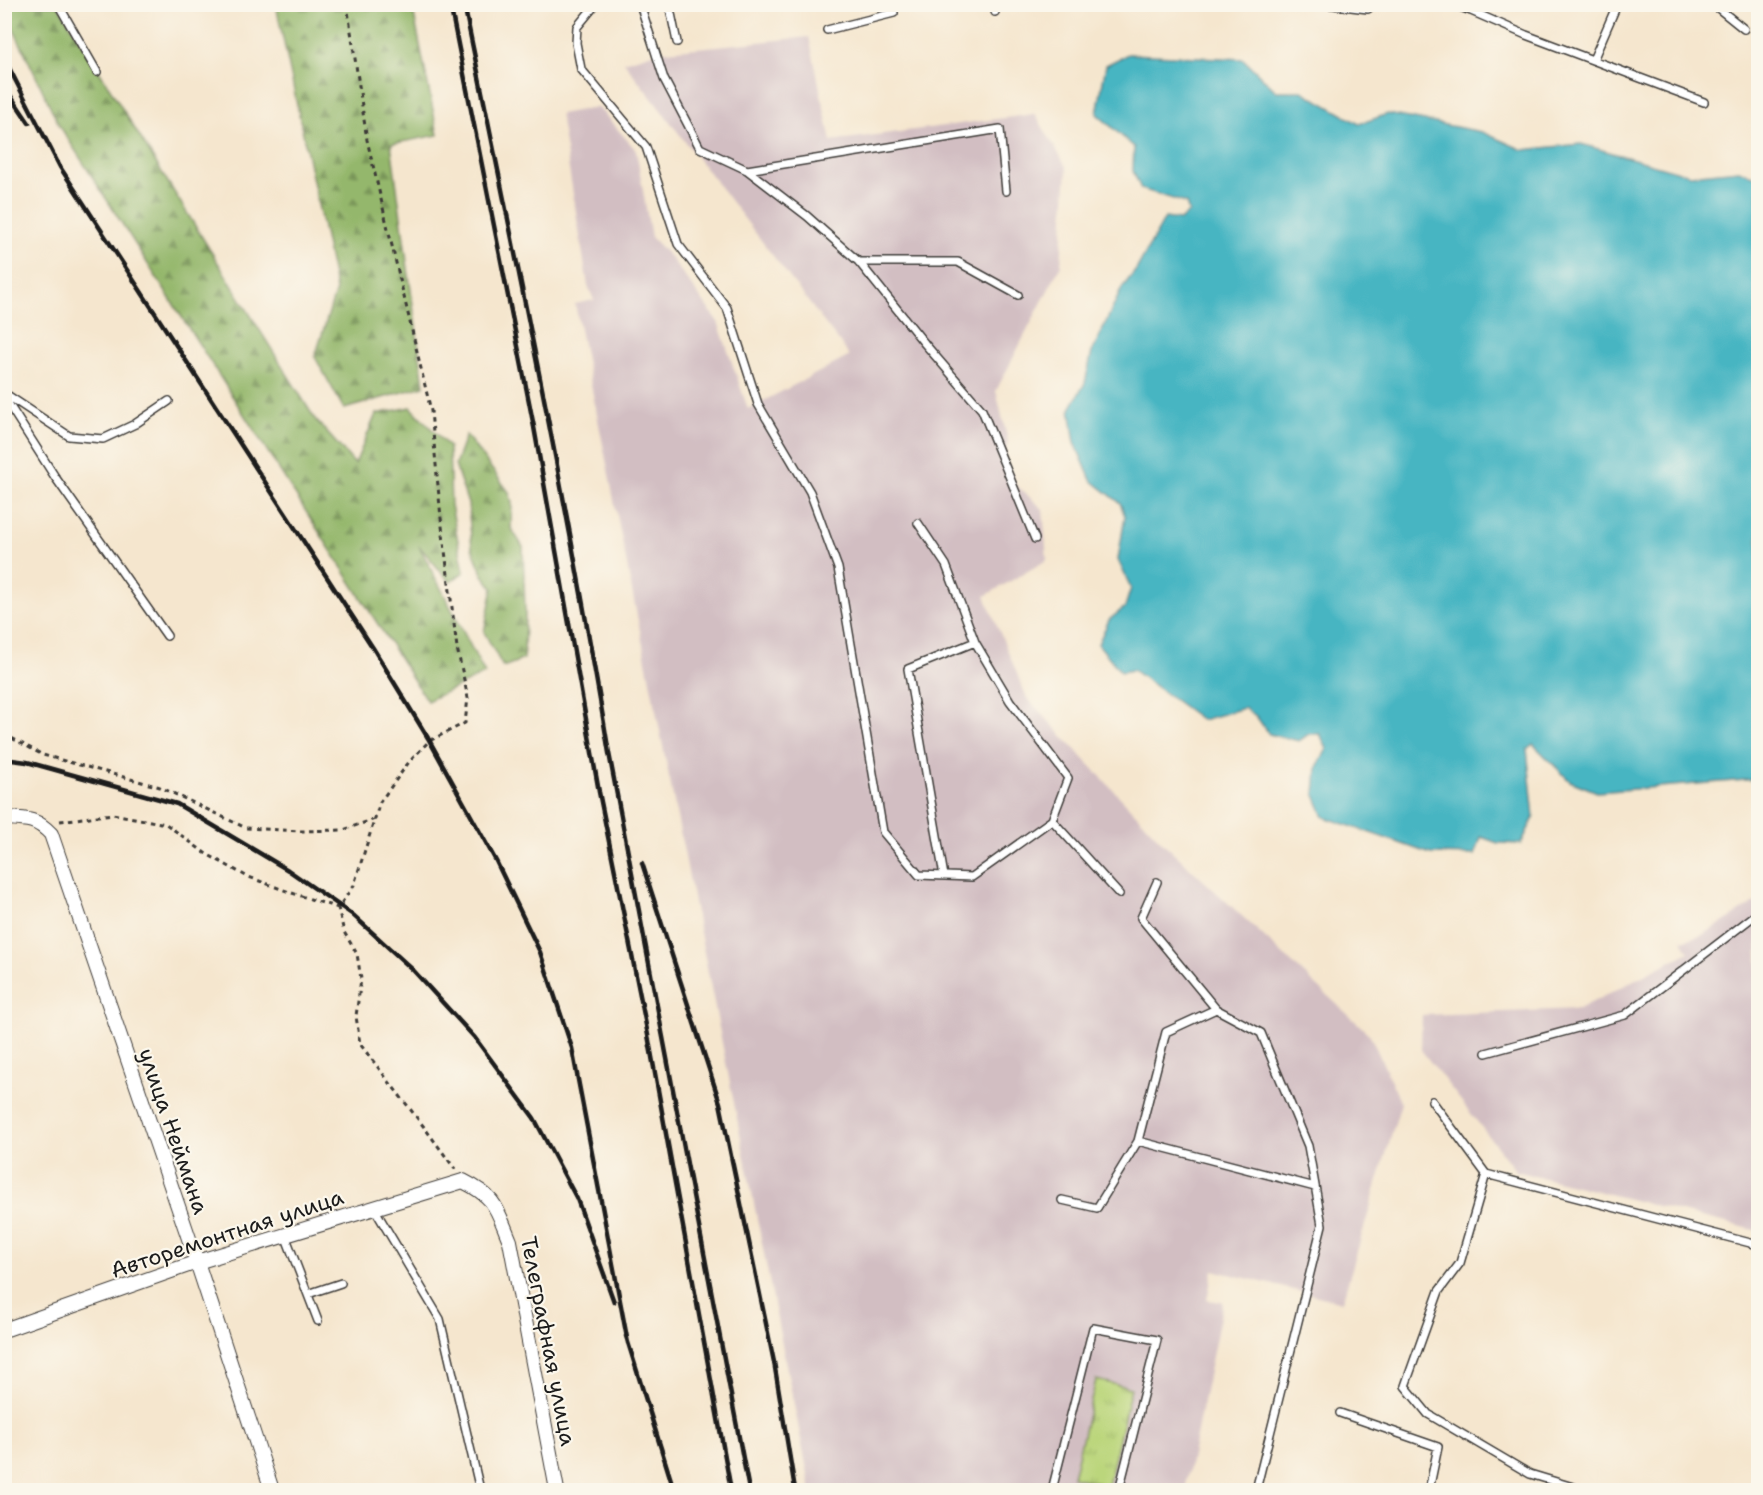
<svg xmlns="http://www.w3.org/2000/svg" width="1763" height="1495" viewBox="0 0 1763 1495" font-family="'Shantell Sans',sans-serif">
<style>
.industrial{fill:#d2bec2}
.grass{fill:url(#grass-tufts);stroke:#6c794c;stroke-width:1.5}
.forest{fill:url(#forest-firs);stroke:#586a44;stroke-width:1.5}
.water{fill:#47b5c2;stroke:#32686f;stroke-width:1.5}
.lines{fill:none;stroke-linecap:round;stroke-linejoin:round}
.lane-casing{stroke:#3d3a37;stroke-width:10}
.street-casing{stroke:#3d3a37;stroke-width:16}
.path{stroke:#3d3a37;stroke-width:3;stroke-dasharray:4.5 4.5;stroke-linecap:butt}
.lane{stroke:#fff;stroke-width:7}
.street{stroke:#fff;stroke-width:14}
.rail{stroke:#1c1c1c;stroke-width:4.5}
.labels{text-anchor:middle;stroke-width:4.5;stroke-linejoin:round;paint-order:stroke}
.street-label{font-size:22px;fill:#1c1c1c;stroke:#fbf7ec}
</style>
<defs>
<pattern id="grass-tufts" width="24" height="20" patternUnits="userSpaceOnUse" patternTransform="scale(1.5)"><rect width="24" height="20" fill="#bbd67c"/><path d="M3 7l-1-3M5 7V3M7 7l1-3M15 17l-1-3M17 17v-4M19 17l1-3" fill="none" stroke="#a0b76b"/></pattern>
<pattern id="forest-firs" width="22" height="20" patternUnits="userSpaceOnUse" patternTransform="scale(1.5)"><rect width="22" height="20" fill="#94b76c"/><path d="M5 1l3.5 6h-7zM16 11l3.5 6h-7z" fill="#789458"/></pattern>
</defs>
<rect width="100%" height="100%" fill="#fbf7ec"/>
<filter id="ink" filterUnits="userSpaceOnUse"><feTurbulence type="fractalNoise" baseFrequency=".0167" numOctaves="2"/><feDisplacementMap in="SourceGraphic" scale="12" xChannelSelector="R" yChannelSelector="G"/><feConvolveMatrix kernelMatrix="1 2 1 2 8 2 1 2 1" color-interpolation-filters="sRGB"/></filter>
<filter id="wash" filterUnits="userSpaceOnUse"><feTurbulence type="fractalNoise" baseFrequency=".008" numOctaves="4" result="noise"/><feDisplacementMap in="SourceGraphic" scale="24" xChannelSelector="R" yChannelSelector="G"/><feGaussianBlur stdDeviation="1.35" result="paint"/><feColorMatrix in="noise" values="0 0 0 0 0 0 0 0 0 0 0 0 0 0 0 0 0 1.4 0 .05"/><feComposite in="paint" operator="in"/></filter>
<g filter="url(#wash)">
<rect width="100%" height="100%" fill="#f5e6ce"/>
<!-- industrial -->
<path class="industrial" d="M809,37L831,141L1035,114L1067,168L1061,265L996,391L1008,441L1004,457L1016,485L1043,509L1047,560L985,596L1027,698L1162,842L1370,1035L1401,1103L1342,1302L1213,1270L1207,1300L1223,1302L1185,1490H811L575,304L594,300L588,286L560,114L598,107L636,150L651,237L671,258L718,322L748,409L850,356L624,62L656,52Z
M1758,901V1231L1516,1171L1421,1050L1422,1015L1579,1009L1689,952L1682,941L1704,934Z"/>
<!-- grass -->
<path class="grass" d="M1096,1380L1131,1388L1108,1486L1073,1477Z"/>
<!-- forest -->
<path class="forest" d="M4,5H58L315,419L355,464L376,414L411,407L449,447L451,505L464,572L450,582L419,546L485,674L427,701L59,125L5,11Z
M276,5H412L438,135L391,144L424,386L344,409L315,357L336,290Z
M466,435L509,492L512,503L511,528L523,547L525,611L524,659L503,667L484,632L493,588L483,575L472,548L468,504L455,465Z"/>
<!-- water -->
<path class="water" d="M1128,54L1243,59L1276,91H1302L1359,124L1388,114L1482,132L1523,150L1581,144L1690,175L1739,170L1758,178V779L1597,792L1570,781L1533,744L1527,749L1534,817L1521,844L1498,843L1481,837L1475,855L1431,854L1324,817L1315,795L1317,767L1327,749L1320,734H1309L1299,741L1269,734L1256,716L1244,708L1202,720L1133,670L1121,672L1098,644L1109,620L1125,607L1131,588L1118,560L1125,516L1120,503L1091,480L1075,443L1070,409L1085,383L1092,352L1122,288L1136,270L1165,218L1180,220L1189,212L1186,203L1141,189L1133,171L1134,147L1097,114L1106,65Z"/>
</g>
<g filter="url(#ink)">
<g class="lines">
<defs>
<path id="lane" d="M58,4L97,72
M596,4L577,27L576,43L581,69L646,147L678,244L727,308L758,404L810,492L838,568L883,832L919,875L972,877L1052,820L1068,778L1010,701L975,642L946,565L918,523
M640,4L664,79L700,148L747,170L807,216L859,262L925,344L982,410L1035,539
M669,4L677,42
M994,4L995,12
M1325,4L1368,9L1373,4
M1452,4L1471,11L1526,35L1704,102
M1713,4L1744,29
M827,30L894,13L892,4
M1593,60L1616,7V4
M747,170L1000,129L1006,191
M859,262H958L1018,295
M4,393L69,436L103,439L135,424L169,401
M4,397L55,477L167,636
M1052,820L1119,894
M944,876L908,669L975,642
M1157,882L1141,918L1216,1009
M1486,1053L1625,1015L1758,913
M1432,1101L1486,1174
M1138,1141L1315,1187
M1062,1200L1097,1208L1138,1141L1166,1032L1216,1009L1261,1033L1308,1146L1322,1225L1256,1490
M374,1208L440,1319L480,1490
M285,1235L318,1321
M308,1294L341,1283
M1340,1413L1438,1447L1429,1490
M1052,1490L1093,1328L1157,1340L1119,1490
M1583,1490L1530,1474L1428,1414L1405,1386L1439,1291L1460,1263L1486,1174L1758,1245"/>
<path id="street" d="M4,818C26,819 36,818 51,834L197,1262L272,1490
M4,1330L197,1262L463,1181C497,1198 496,1208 510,1241L557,1490"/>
</defs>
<!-- lane casing -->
<use href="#lane" class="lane-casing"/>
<!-- street casing -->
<use href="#street" class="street-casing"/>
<!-- path -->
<path class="path" d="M347,4L367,140L431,411L441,518L457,648L468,698L465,723L429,741L409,762L380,802L354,885L338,908L344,932L357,954L361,979L356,1016L360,1044L424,1127L455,1169
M4,734L43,755L160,787L246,828L300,831L343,830L375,819
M60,821L113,814L166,824L205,853L246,876L292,893L338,908"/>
<!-- lane -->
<use href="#lane" class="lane"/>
<!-- street -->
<use href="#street" class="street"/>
<!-- rail -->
<path class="rail" d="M450,4L534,427L599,792L648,1035L731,1490
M464,4C515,253 567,502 609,753L749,1490
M4,58L60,167L373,648L428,738L496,861L540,952L572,1048L628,1343
M4,86L29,123
M4,759L27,762L177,804L288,870L353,915L413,970L475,1038L534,1118L577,1199L614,1302
M642,863L720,1103L774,1362L795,1489
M626,1336L674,1490"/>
</g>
</g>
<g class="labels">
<!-- street labels -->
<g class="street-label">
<text transform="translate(174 1131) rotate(71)" y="8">улица Неймана</text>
<text transform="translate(227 1233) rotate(-18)" y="8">Авторемонтная улица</text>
<text transform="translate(549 1341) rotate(79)" y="8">Телеграфная улица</text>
</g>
</g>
<!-- margin -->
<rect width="1763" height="1495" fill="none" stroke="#fbf7ec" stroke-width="24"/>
</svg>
